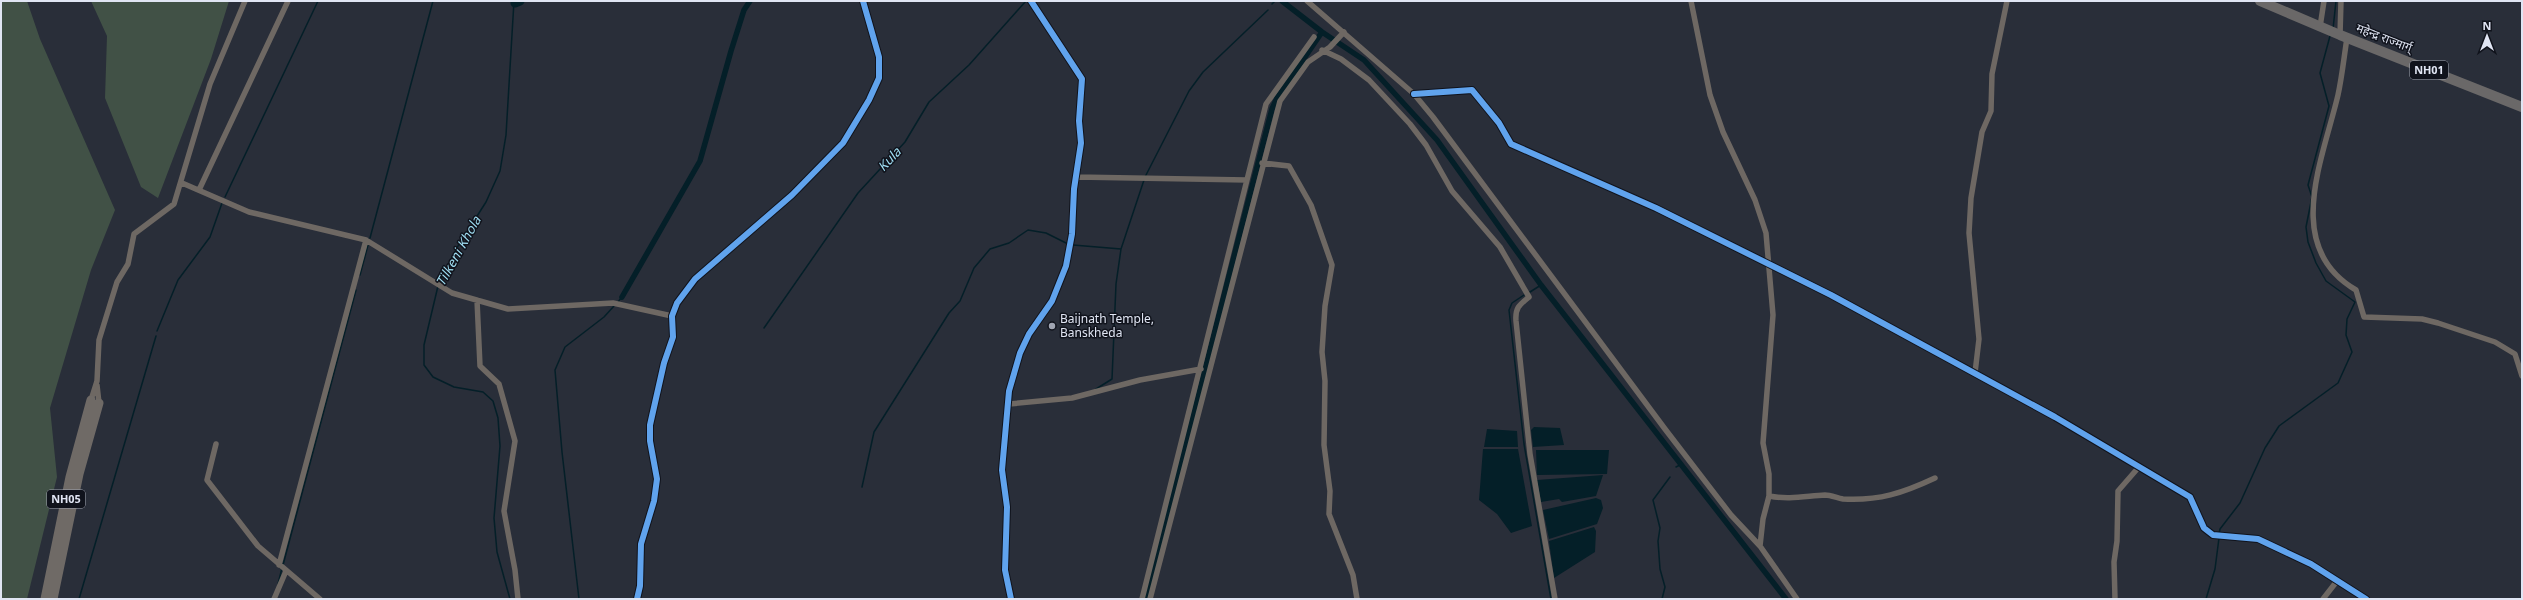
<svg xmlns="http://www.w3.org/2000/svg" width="2523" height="600" viewBox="0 0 2523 600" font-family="Georgia,'Noto Sans Devanagari',serif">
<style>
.green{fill:#415146}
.water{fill:#041f28}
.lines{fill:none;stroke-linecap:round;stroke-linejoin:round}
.stream{stroke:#041f28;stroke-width:1.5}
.canal{stroke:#041f28;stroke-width:5.5}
.river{stroke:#041f28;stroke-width:9}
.street{stroke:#6e6863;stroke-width:5.5}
.primary{stroke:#6f6a66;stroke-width:9}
.highway{stroke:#6a6868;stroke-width:10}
.cycleway-casing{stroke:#10131c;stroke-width:8}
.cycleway{stroke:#60a3ed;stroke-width:6}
.poi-dot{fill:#a0a5b2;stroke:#10131c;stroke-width:1.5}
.labels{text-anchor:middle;stroke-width:3;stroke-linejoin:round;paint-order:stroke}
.shield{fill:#10131c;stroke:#a2a6b2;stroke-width:1}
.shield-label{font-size:11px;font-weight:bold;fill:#e0e5f3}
.street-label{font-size:12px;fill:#e0e5f3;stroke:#10131c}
.poi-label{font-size:12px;fill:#e0e5f3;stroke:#10131c;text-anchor:start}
.water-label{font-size:13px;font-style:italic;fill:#a0dff4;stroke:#10131c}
</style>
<rect width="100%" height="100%" fill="#292e39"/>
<!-- green -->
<path class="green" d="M1,1H27L40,39L115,210L91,270L50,408L57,477L27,599H1Z
M91,1H229L211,59L158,198L141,187L105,98L107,36Z"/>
<!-- water -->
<path class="water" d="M1534,427L1560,428L1564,445L1533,447L1531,430Z
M1487,429L1517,431L1518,447H1484Z
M1483,449H1518L1532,526L1511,533L1497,514L1479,500Z
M1536,450H1609L1607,474L1537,475Z
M1603,475L1596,496L1562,502L1559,499L1541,502L1537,480Z
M1596,498L1601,500L1603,508L1597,524L1549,539L1543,510Z
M1594,527L1596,531L1595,552L1554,578L1549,541Z"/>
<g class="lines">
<!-- stream -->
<path class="stream" d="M1272,4L1275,1
M2333,29L2336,1
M1145,177L1189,91L1203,72L1268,10
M225,197L318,1
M370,238L433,1
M1073,245L1121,249
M360,275L368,245
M439,283L458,246L486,202L500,171L506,135L514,1
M438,286L424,345V365L433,377L454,387L483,392L493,401L498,418L500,446L494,518L497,552L510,599
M1530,292L1541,285
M1524,295L1512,303L1509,310L1524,444L1551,599
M617,303L622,297
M764,328L858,193L905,142L929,102L969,65L1026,1
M157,331L178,280L210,237L222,203
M1096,389L1112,379L1116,284L1121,249L1144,180
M1676,467L1682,464
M862,487L874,432L949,313L960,301L974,268L990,249L1009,243L1028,230L1046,233L1068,244
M2219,534L2220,529L2240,503L2265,448L2279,426L2338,383L2352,352L2346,335L2347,319L2355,302L2326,281L2316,263L2308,242L2306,227L2312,197L2308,185L2329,106L2320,73L2330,36
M283,565L356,290
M278,584L282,568
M79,599L156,336
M579,599L562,452L555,370L565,347L604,317L614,306
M1662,599L1665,587L1660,569L1658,541L1660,528L1653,500L1670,477
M2206,599L2215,569L2219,538"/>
<!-- canal -->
<path class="canal" d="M1282,1L1322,32L1364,60L1437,140L1541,285L1786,599
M622,297L700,161L731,51L744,10L750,1
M1146,599L1272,109L1277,98L1322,32"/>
<!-- river -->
<path class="river" d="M515,3L520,1"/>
<!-- street -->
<path class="street" d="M1307,1L1414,94L1433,117L1665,429L1731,515L1760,546L1797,599
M1691,1L1710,95L1723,132L1755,200L1766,233L1773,315L1763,443L1769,474V496L1763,519L1760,546
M2320,27L2324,1
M2340,35L2341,1
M2347,38C2344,57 2342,77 2338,95C2323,159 2282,247 2356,290L2364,317L2422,319L2438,323L2495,342L2515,354L2522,376
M1322,50L1341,59L1369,80L1410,124L1426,145L1452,191L1500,247L1529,297C1519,305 1515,308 1516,321L1530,454L1555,599
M1414,94L1472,90L1499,123L1511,144L1656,208L1831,295L2055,417L2190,497L2204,528L2213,535L2258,539L2311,564L2366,599
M1262,163L1289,166L1311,205L1332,265L1325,306L1322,352L1325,381L1324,445L1330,491L1329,514L1353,575L1357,599
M1076,177L1247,180
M182,183L249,212L366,240L452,293L508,309L613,303L672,316
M199,190L288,1
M477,300L480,366L499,384L515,441L504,511L515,570L518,599
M1975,373L1979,339L1969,233L1971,198L1982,132L1991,111L1992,74L2007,1
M97,385L99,403
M91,400L97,381L99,340L117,282L128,264L134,234L174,204L210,84L245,1
M1009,404L1072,398L1140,380L1201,369
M216,444L207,480L258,546L320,599
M1769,496C1789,500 1806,496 1825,495C1831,495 1837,498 1843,499C1879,501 1903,493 1935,478
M279,565L366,240
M274,599L286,571
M637,599L640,586L641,544L654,501L657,479L650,441V425L664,363L673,337L672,316L677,303L695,279L792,195L843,143L869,100L879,78V57L863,1
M1011,599L1005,570L1007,507L1002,470L1009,391L1020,353L1029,334L1052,301L1066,266L1072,234L1074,189L1081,143L1079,121L1082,79L1031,1
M1142,599L1266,104L1314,37
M1150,599L1280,101L1308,62L1330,47L1344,32
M2115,599L2114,562L2117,541L2118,491L2138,468
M2323,599L2337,581"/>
<!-- primary -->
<path class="primary" d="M45,599L70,477L91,400
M53,599L79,474L99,403"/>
<!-- highway -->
<path class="highway" d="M2260,1L2340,35L2522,107"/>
<defs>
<path id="cycleway" d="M1414,94L1472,90L1499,123L1511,144L1656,208L1831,295L2055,417L2190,497L2204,528L2213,535L2258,539L2311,564L2366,599
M637,599L640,586L641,544L654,501L657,479L650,441V425L664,363L673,337L672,316L677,303L695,279L792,195L843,143L869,100L879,78V57L863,1
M1011,599L1005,570L1007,507L1002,470L1009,391L1020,353L1029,334L1052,301L1066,266L1072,234L1074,189L1081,143L1079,121L1082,79L1031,1"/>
</defs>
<!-- cycleway casing -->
<use href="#cycleway" class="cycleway-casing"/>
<!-- cycleway -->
<use href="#cycleway" class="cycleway"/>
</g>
<!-- markers -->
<circle class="poi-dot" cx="1052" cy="326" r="4"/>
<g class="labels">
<!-- shield labels -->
<g class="shield">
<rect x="2410" y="61" width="38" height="18" rx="3"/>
<rect x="47" y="490" width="38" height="18" rx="3"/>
</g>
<g class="shield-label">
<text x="2429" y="74">NH01</text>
<text x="66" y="503">NH05</text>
</g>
<!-- street labels -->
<g class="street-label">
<text transform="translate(2384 38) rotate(21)" y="4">महेन्द्र राज्मार्ग्</text>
</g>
<!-- poi labels -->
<g class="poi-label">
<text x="1060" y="323">Baijnath Temple,<tspan x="1060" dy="14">Banskheda</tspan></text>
</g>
<!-- water labels -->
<g class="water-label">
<text transform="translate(889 159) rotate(-47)" y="5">Kula</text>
<text transform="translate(458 251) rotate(-61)" y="5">Tilkeni Khola</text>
</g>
</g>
<!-- border -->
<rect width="2523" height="600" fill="none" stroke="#e0e5f3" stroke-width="4"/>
<!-- north arrow -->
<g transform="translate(2487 36)" stroke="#10131c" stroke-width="3" paint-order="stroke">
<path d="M0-3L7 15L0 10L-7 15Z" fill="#e0e5f3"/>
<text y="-6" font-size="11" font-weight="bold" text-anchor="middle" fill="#e0e5f3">N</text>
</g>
</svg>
